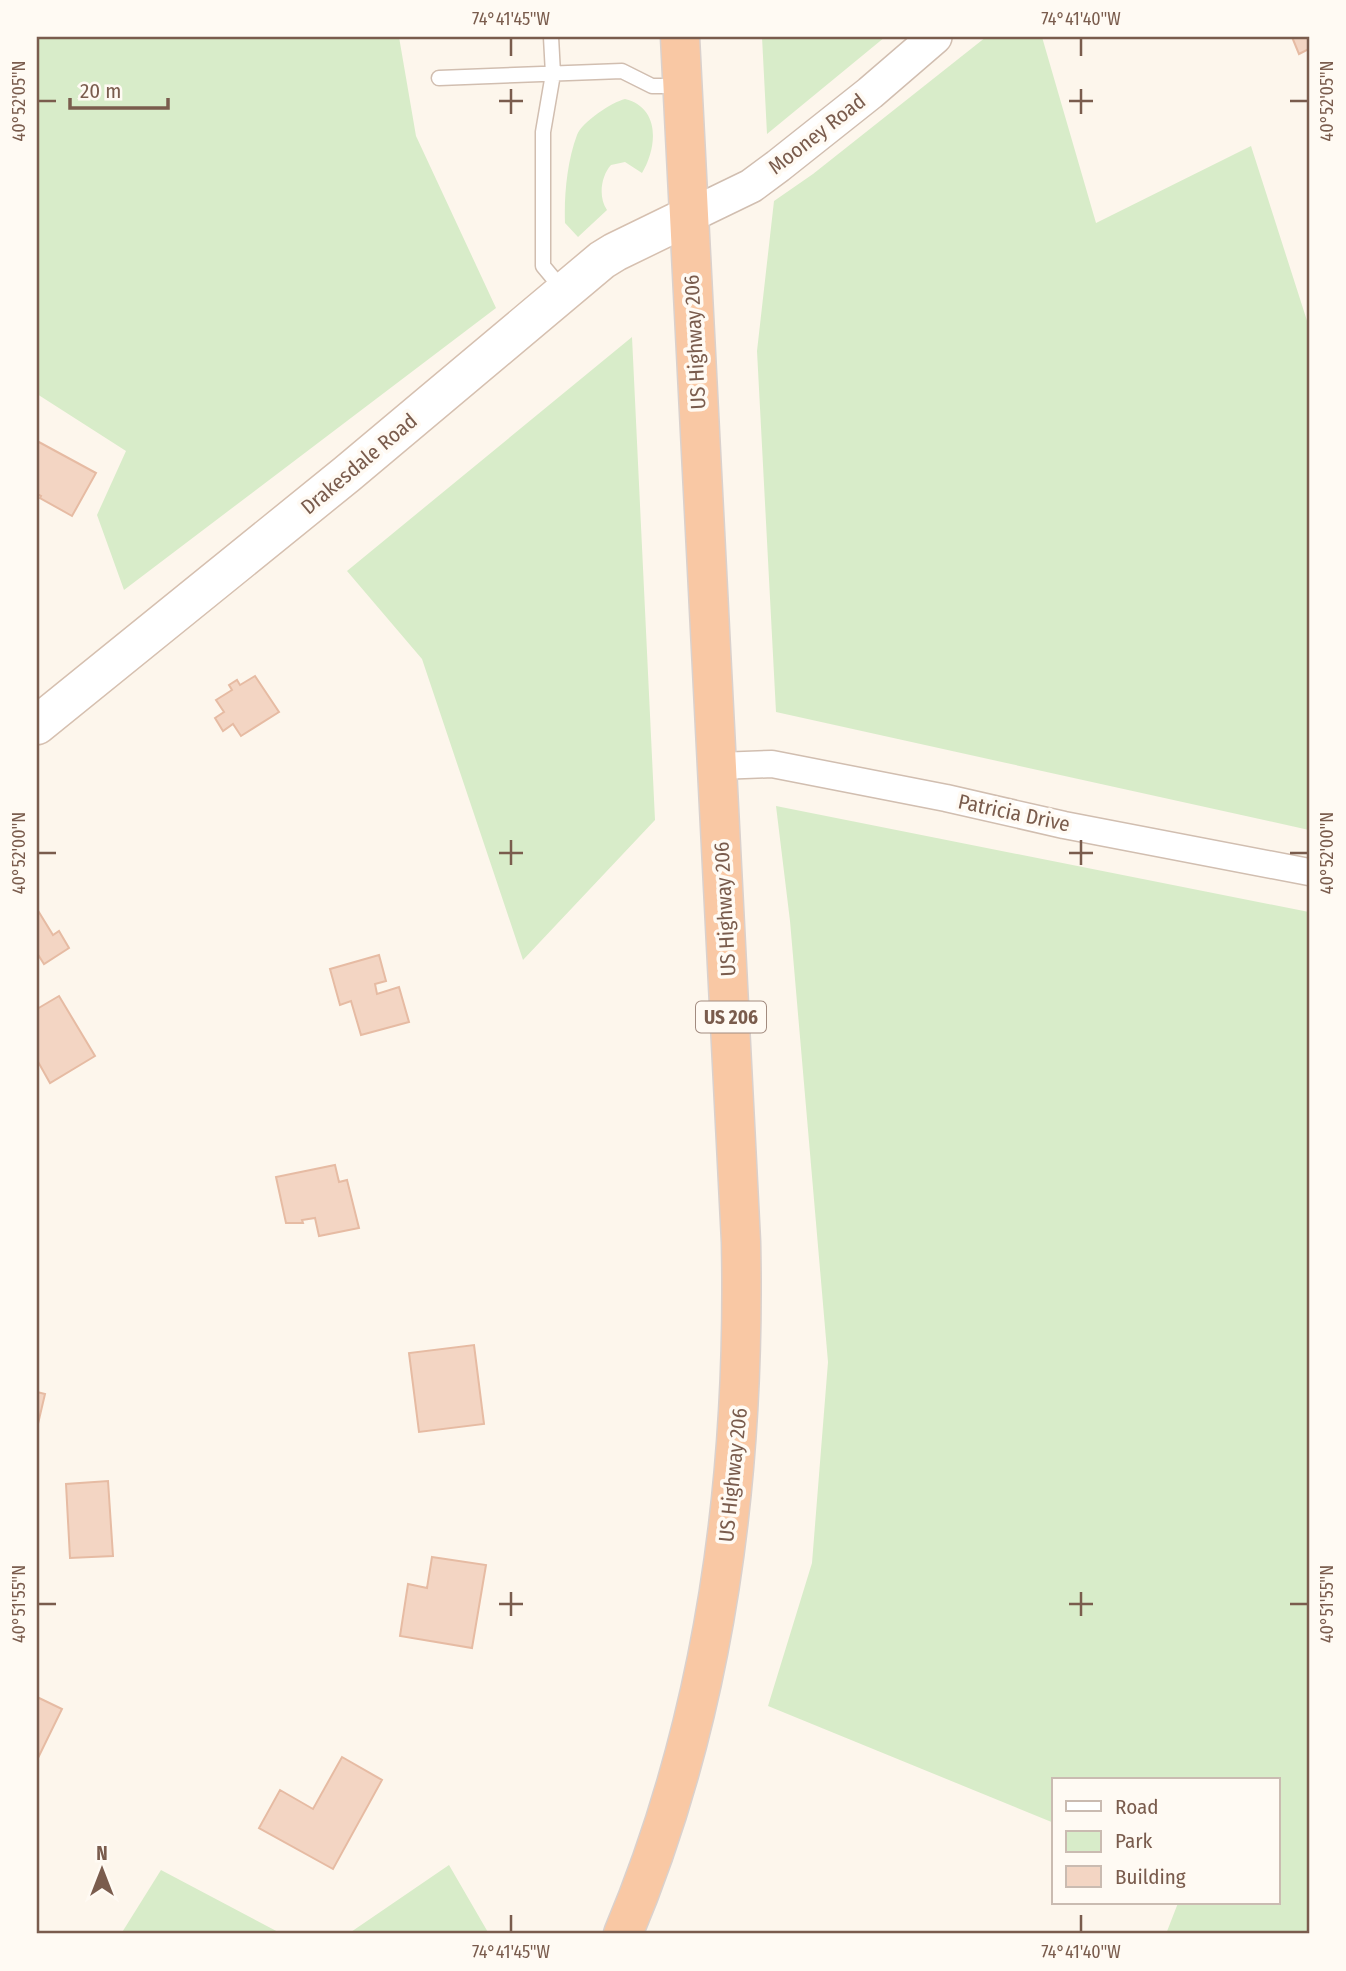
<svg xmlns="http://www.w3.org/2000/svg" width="1346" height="1971" viewBox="0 0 1346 1971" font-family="'Fira Sans Condensed',sans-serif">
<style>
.green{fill:#d8ecc9}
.building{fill:#f3d5c3;stroke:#e6bba3;stroke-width:2}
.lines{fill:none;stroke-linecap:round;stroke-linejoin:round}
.service-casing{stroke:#d1beb0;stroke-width:17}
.minor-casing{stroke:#d1beb0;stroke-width:29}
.tertiary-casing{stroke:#d1beb0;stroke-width:36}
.secondary-casing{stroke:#d6c0b0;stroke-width:41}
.trunk-casing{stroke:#dad1cd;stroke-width:41}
.service{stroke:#fff;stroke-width:14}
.minor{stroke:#fff;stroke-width:26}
.tertiary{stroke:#fff;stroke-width:33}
.secondary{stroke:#fff;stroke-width:38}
.trunk{stroke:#f9c8a4;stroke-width:38}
.ticks{fill:none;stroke:#7a5c4d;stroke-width:2.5}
.labels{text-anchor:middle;stroke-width:7;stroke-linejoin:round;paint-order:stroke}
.shield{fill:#fffaf3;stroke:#a28b7f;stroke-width:2}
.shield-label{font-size:19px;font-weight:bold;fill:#7a5c4d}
.street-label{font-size:21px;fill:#7a5c4d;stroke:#fffaf3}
.neatline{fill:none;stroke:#7a5c4d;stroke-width:2.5}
.ticks-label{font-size:18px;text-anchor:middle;fill:#7a5c4d}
</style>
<rect width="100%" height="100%" fill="#fdf6ec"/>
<!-- green -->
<path class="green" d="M37,37H399L416,136L496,308L124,590L97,515L126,451L37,394Z
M762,37H885L767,134Z
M986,37H1042L1096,223L1251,146L1309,327V830L776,712L757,351L774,201L813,174Z
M625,99C661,108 657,148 642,173L625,162L611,165C601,176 598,197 607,210L578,237L565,223C564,195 567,162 577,135C582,122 612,102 625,99Z
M632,337L655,820L523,960L422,659L347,571Z
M776,806L1309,912V1934H1166L1178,1903H1278V1780H1054V1823L768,1706L812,1563L828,1362L790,921Z
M449,1865L489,1934H348Z
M161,1870L282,1934H121Z"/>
<!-- building -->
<path class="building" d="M1292,37H1309V49L1299,54Z
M37,441L96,473L72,516L40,498L41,496L37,494Z
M255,676L279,712L241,736L233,724L223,731L215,718L224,712L216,700L232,690L229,685L237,680L240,685Z
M37,909L53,935L59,931L69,948L44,964L37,953Z
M379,955L386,981L375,984L377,994L399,987L409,1022L361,1035L351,1001L340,1005L330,969Z
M59,996L95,1056L50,1083L37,1060V1009Z
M335,1165L339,1182L347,1180L359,1228L319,1236L315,1218L302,1220L303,1223H286L276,1177Z
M474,1345L484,1424L419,1432L409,1353Z
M37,1392L45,1394L37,1428Z
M108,1481L113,1556L70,1558L66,1484Z
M432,1557L486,1565L472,1648L400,1636L408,1584L427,1588Z
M37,1697L62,1709L37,1760Z
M342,1757L382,1780L333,1869L259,1828L280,1790L313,1809Z"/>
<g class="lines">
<defs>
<path id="service" d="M551,37L553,74L543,132V266L563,290
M439,78L622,71L652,86H679"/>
<path id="minor" d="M718,766L772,764L946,798L1064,825L1309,872"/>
<path id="tertiary" d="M689,216L751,186L778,166L870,93L935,37"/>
<path id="secondary" d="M37,725L347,474L602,260L615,252L689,216"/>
<path id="trunk" d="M623,1934C715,1716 746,1477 741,1242L680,37"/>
</defs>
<!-- service casing -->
<use href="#service" class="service-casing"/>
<!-- minor casing -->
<use href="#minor" class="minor-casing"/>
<!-- tertiary casing -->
<use href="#tertiary" class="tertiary-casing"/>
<!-- secondary casing -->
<use href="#secondary" class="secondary-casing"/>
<!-- trunk casing -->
<use href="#trunk" class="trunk-casing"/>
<!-- service -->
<use href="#service" class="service"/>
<!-- minor -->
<use href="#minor" class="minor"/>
<!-- tertiary -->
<use href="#tertiary" class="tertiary"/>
<!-- secondary -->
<use href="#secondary" class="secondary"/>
<!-- trunk -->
<use href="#trunk" class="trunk"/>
</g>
<!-- ticks -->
<path class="ticks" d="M511,38V56M1081,38V56M511,89V114M1081,89V114M38,101H56M499,101H523M1069,101H1093M1290,101H1308M511,840V865M1081,840V865M38,853H56M499,853H523M1069,853H1093M1290,853H1308M511,1592V1616M1081,1592V1616M38,1604H56M499,1604H523M1069,1604H1093M1290,1604H1308M511,1915V1932M1081,1915V1932"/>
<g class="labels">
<!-- shield labels -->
<rect class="shield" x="696" y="1001.5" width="70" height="31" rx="5"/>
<g class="shield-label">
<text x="731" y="1024">US 206</text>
</g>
<!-- street labels -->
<g class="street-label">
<text transform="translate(817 134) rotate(-38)" y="7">Mooney Road</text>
<text transform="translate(695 342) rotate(-93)" y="7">US Highway 206</text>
<text transform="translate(359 464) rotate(-40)" y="7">Drakesdale Road</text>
<text transform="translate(1014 813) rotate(12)" y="7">Patricia Drive</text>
<text transform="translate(725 909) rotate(-93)" y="7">US Highway 206</text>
<text transform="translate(733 1475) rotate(-84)" y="7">US Highway 206</text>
</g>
</g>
<!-- border -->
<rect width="1346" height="1971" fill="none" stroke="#fffaf3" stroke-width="77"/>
<!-- legend -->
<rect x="1052" y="1778" width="228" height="126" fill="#fffaf3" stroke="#cabbb1" stroke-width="2"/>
<rect x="1066" y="1801" width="35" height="10" fill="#ffffff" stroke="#cabbb1" stroke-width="2"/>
<text x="1115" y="1814" font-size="21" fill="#7a5c4d">Road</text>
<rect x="1066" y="1831" width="35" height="21" fill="#d8ecc9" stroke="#cabbb1" stroke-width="2"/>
<text x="1115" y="1848" font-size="21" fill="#7a5c4d">Park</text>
<rect x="1066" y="1866" width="35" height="21" fill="#f3d5c3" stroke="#cabbb1" stroke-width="2"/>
<text x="1115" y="1884" font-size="21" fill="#7a5c4d">Building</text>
<!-- north arrow -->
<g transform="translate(102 1870)" stroke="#fffaf3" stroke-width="5" paint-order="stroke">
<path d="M0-5L12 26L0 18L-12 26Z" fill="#7a5c4d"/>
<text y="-10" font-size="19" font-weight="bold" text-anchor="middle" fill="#7a5c4d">N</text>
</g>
<!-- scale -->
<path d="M70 98v10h98v-10" fill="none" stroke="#7a5c4d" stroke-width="3.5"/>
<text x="80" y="98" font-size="21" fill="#7a5c4d" stroke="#fffaf3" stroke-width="5" paint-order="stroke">20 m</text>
<rect x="38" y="38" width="1270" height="1894" class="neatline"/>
<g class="ticks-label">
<text x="511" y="25">74°41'45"W</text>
<text x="1081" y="25">74°41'40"W</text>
<text transform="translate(19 101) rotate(-90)" y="6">40°52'05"N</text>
<text transform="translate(1327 101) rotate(-90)" y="6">40°52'05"N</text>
<text transform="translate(19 853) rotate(-90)" y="6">40°52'00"N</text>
<text transform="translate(1327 853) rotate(-90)" y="6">40°52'00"N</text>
<text transform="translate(19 1604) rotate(-90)" y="6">40°51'55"N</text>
<text transform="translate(1327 1604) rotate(-90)" y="6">40°51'55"N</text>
<text x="511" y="1958">74°41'45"W</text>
<text x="1081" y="1958">74°41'40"W</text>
</g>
</svg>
